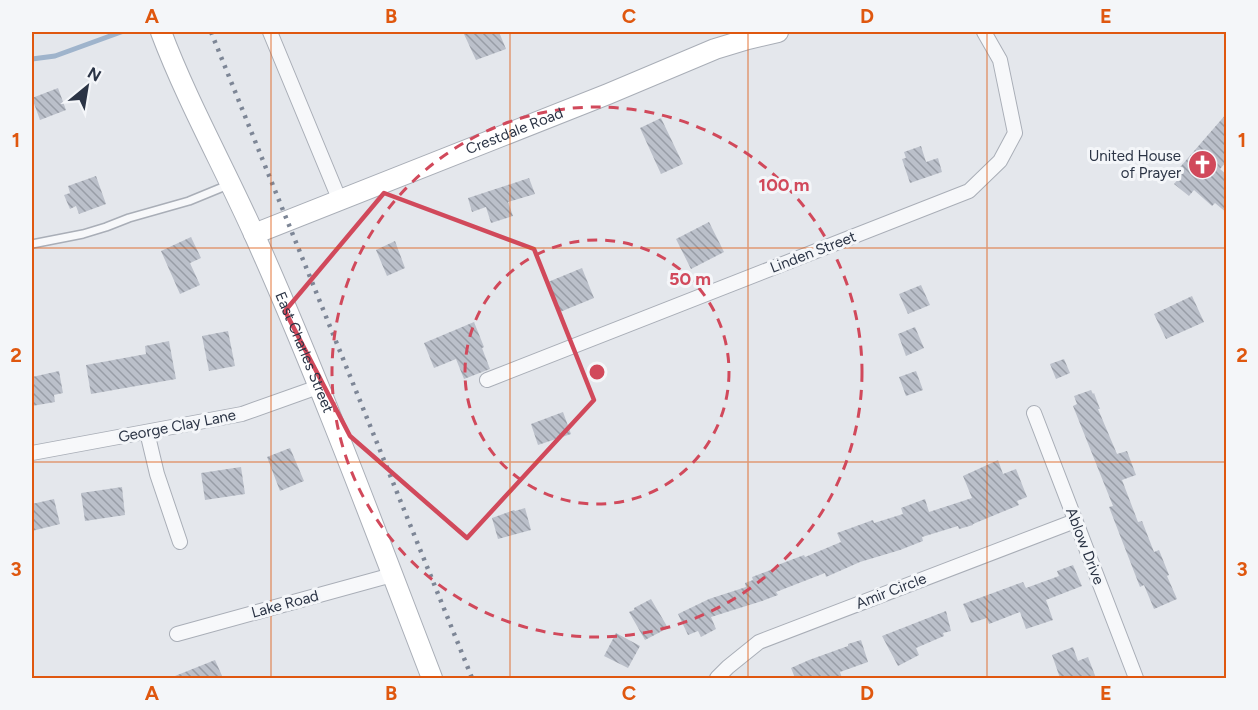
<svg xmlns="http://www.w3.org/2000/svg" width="1258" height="710" viewBox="0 0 1258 710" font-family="Figtree,sans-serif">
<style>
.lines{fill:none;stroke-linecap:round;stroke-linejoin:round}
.stream{stroke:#9fb4cc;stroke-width:5}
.building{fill:url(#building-back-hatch)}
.lane-casing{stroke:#a9aeb7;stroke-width:10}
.street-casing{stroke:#a9aeb7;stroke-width:16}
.secondary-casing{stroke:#a9aeb7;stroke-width:22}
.lane{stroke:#f7f8fa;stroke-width:7}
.street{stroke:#f7f8fa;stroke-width:14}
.secondary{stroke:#fff;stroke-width:20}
.rail{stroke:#7d8696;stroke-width:4.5;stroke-dasharray:3 6;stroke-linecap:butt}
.marked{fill:none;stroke:#d1495b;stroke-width:4.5;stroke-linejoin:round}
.grid{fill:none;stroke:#df570f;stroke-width:1.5;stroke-opacity:0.55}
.ring{fill:none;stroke:#d1495b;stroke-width:3;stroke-dasharray:10 8}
.labels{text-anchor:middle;stroke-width:6;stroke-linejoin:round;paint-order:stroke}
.street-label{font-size:15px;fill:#2b3445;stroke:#f4f6f9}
.poi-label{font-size:15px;fill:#2b3445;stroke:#f4f6f9;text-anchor:end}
.centre{fill:#d1495b;stroke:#f4f6f9;stroke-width:3}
.ring-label{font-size:18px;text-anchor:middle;font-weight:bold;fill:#d1495b;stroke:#f4f6f9;stroke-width:6;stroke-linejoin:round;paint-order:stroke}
.neatline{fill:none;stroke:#df570f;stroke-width:2}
.grid-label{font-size:20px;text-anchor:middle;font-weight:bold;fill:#df570f}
</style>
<defs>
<pattern id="building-back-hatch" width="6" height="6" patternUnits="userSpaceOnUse" patternTransform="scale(1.5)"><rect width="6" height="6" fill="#bbc0ca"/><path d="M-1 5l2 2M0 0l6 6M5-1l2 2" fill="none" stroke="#989da6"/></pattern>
</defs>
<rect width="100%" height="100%" fill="#e4e7ec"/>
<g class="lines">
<!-- stream -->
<path class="stream" d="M32,59L55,56L121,32"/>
</g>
<!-- building -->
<path class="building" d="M463,32H499L506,49L476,60Z
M58,88L66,110L40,120L32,98Z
M1227,113V161L1220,169L1227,175V213L1215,203L1212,206L1194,190L1189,196L1174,184L1180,177L1175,173Z
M661,118L683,164L661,174L640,128Z
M921,146L926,162L938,158L942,172L910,183L902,159L906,158L904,152Z
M96,176L106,204L79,214L76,206L70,209L64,195L70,193L68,186Z
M529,178L535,194L508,202L513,216L491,223L486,207L472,212L468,198Z
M709,222L724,252L691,269L676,239Z
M191,237L201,258L190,263L200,285L180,294L161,251Z
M395,241L405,268L387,276L376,250Z
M582,268L594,298L560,312L548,282Z
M921,285L930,305L908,314L899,294Z
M1192,296L1204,322L1166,339L1154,314Z
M474,322L484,347L482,348L490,369L464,379L456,359L434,368L424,343Z
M915,327L924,348L906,356L898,334Z
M228,331L235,366L209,371L202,336Z
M169,341L176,379L91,394L86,365L146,354L145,346Z
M1064,359L1070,373L1056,379L1050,364Z
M59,371L63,393L54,395L55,402L32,406V377Z
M916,371L923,390L906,396L899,377Z
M1091,390L1093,394L1094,393L1100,409H1098L1117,454L1127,451L1136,475L1122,480L1138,522L1142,521L1154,552L1159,550L1169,575L1167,576L1177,599L1154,609L1144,585L1140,587L1109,507L1113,506L1073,406L1077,404L1074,396Z
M563,412L571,434L538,445L531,424Z
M290,448L304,481L280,491L267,457Z
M998,460L1003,474L1016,469L1027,497L1017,501L1019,505L973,524V525L959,529L958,526L922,537L923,541L900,550L860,562L826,577L825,573L776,592L778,595L762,601L711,617L716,629L701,637L698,631L688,635L678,614L709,599L746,587L745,583L753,580L752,577L776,568L775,566L804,555L805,557L841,542L837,533L873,520L874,523L903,514L901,508L925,499L929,512L972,498L963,476Z
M241,467L245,494L205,500L201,473Z
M122,487L125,515L85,521L81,493Z
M54,499L60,524L32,531V504Z
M525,508L531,530L498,539L492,518L514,510L515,511Z
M1073,565L1082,586L1046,600L1053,620L1026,629L1020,612L989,624L987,618L971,623L963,604L1023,582L1026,588L1059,576L1057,571Z
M651,599L668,628L645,640L629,612L634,610V608Z
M946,611L951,631L943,633L944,636L916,648L919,655L898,666L882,636Z
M616,633L640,646L628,668L604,656Z
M861,640L868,662L840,672L842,678H795L791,668L809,660L848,646V644Z
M1073,647L1078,661L1088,657L1096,678H1060L1052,655Z
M215,660L223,678H170Z"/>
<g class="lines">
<defs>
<path id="lane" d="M32,244L83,234L106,227L129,218L189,201L228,185"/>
<path id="street" d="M270,32L340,201
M487,380L969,191L1000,161L1015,133L1000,60L984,32
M1034,413L1136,678
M147,432L157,474L180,542
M32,453L242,414L318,387
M177,634L392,575
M717,678L728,667L759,642L1075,521"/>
<g id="secondary">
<path id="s1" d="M161,32C187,101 224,167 254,234C319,379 375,530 432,678"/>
<path id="s2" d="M254,234L608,94L715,49L748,39L778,32"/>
</g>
</defs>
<!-- lane casing -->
<use href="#lane" class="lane-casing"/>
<!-- street casing -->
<use href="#street" class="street-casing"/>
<!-- secondary casing -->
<use href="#secondary" class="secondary-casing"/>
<!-- lane -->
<use href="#lane" class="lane"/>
<!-- street -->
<use href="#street" class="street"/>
<!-- secondary -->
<use href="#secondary" class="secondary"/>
<!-- rail -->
<path class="rail" d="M211,32L472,678"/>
</g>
<!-- marked area -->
<path class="marked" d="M384,193L534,249L594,400L467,538L350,436L285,311Z"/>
<!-- grid -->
<path class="grid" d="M271,32V678M510,32V678M748,32V678M987,32V678M32,248H1226M32,462H1226"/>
<!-- distance rings -->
<g class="ring">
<circle cx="597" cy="372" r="132"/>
<circle cx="597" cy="372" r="265"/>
</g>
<!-- icons -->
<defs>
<symbol id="church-disc" viewBox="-11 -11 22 22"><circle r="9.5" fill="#d1495b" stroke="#f4f6f9"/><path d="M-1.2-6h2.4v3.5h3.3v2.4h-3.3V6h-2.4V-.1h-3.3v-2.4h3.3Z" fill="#fff"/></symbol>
</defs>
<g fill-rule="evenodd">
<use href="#church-disc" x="1186" y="148" width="33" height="33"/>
</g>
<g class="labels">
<!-- street labels -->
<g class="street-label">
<text dy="5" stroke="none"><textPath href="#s2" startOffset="280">Crestdale Road</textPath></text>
<text transform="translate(813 252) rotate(-21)" y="5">Linden Street</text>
<text dy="5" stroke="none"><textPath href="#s1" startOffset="351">East Charles Street</textPath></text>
<text transform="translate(177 426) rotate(-11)" y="5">George Clay Lane</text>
<text transform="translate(1085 546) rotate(69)" y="5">Ablow Drive</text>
<text transform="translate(891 591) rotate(-21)" y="5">Amir Circle</text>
<text transform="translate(285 604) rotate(-15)" y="5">Lake Road</text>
</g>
<!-- poi labels -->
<g class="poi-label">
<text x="1181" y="161">United House<tspan x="1181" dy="17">of Prayer</tspan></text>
</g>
</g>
<circle cx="597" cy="372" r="9" class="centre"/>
<g class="ring-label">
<text x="784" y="191">100 m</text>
<text x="690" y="285">50 m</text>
</g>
<!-- border -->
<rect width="1258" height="710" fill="none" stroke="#f4f6f9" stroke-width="66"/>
<!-- north arrow -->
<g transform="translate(87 87) rotate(30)" stroke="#f4f6f9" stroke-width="4.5" paint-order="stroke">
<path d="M0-4.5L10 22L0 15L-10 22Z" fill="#2b3445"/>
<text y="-9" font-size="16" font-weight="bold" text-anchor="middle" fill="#2b3445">N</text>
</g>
<rect x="33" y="33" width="1192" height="644" class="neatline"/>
<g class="grid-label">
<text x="152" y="23">A</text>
<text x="391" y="23">B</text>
<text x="629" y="23">C</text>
<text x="867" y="23">D</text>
<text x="1106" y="23">E</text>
<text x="16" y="147">1</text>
<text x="1242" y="147">1</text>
<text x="16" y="362">2</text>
<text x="1242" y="362">2</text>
<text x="16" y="576">3</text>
<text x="1242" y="576">3</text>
<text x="152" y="700">A</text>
<text x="391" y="700">B</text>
<text x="629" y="700">C</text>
<text x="867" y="700">D</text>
<text x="1106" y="700">E</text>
</g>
</svg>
